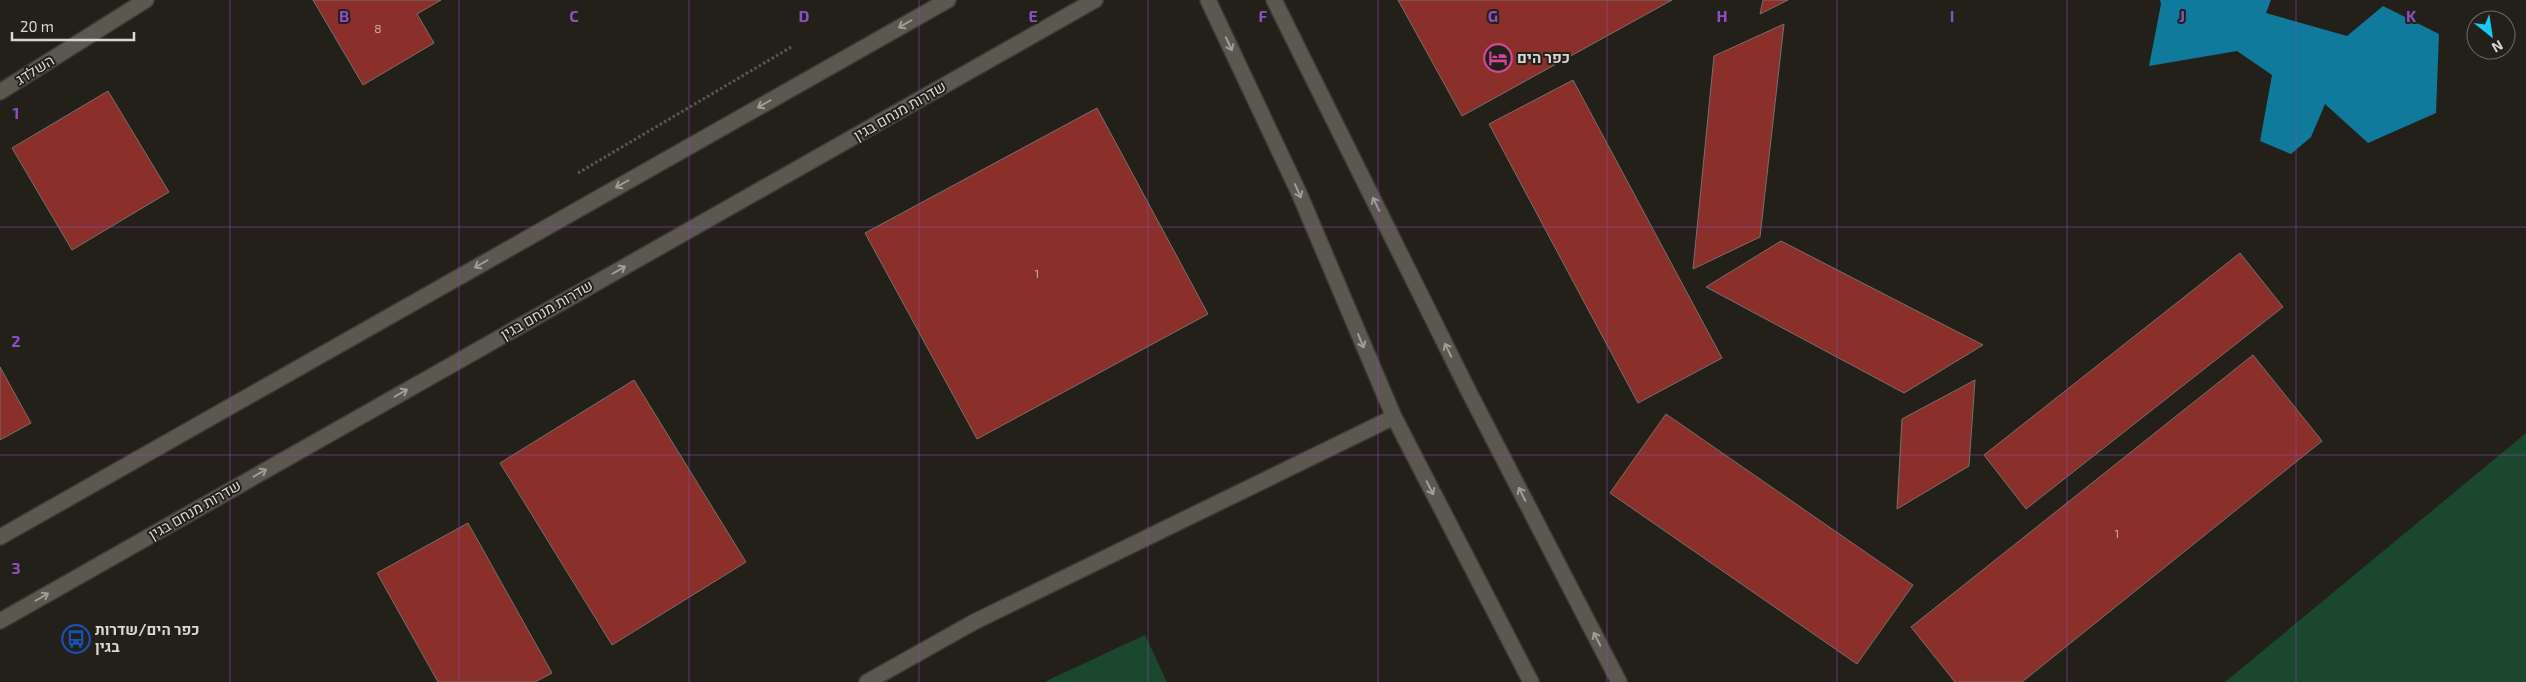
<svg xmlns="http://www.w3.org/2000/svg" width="2526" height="682" viewBox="0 0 2526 682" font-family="'Exo 2',Heebo,sans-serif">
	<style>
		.green { fill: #1a472d }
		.water { fill: #0f7a9b }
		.building { fill: #8a2f29; stroke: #796f6e }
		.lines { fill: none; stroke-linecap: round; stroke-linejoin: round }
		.minor-casing { stroke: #3d3b36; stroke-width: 18 }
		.path { stroke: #5a5752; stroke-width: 3; stroke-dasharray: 2.5 2.5; stroke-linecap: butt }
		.minor { stroke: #5b5850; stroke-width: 15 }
		.oneway { stroke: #a09e98 }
		.grid { fill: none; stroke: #8e4ec3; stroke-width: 1; stroke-opacity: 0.55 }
		.labels { text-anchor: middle; stroke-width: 4; stroke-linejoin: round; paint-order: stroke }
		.number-label { font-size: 12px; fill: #c5ada8 }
		.poi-label { font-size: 15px; font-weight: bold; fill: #d9d7d3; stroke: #23201a; text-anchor: start }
		.street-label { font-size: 15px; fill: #d9d7d3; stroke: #23201a }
		.grid-label { font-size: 16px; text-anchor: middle; font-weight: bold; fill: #8e4ec3; stroke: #23201a; stroke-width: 4; stroke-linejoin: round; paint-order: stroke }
	</style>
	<rect width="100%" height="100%" fill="#23201a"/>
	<!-- green -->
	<path class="green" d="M2526,433V682H2225Z
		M1145,635L1167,682H1044Z"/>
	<!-- water -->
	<path class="water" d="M2160,0H2271L2266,13L2347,36L2383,6L2439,34L2436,113L2368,143L2325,104L2311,137L2291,154L2260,141L2272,75L2237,51L2149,66L2161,4Z"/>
	<!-- building -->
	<path class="building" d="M313,0H441L417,14L434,43L363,85Z
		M1398,0H1672L1462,116Z
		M1763,0H1788L1760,14Z
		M1784,24L1760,237L1693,269L1714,56Z
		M1573,80L1722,358L1638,403L1489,124Z
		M108,91L169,192L72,250L12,148Z
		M1097,108L1208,314L977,439L865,233Z
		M1781,241L1983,345L1904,393L1706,287Z
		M2240,253L2283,307L2026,509L1984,455Z
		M2253,355L2322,441L2022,682H1955L1911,627Z
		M0,367L31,423L0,440Z
		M634,380L746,562L612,645L500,463Z
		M1975,380L1969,466L1897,509L1902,419Z
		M1666,414L1913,585L1857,664L1610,493Z
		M468,523L552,673L535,682H438L377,573Z"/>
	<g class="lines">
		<defs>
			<path id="minor" d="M1208,0L1299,193L1394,417L1531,682
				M1274,0L1469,392L1619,682
				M0,92L146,0
				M0,537L948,0
				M0,621L1095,0
				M867,682L974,622L1394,417"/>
		</defs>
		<!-- minor casing -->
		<use href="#minor" class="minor-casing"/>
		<!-- path -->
		<path class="path" d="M578,173L793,46"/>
		<!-- minor -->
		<use href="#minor" class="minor"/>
	</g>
	<!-- one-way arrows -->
	<defs><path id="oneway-shaft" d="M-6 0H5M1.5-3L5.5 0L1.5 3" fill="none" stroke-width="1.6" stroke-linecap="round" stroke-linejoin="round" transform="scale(1.25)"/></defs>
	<g class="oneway">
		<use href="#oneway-shaft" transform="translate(905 24) rotate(150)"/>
		<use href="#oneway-shaft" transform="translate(1229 44) rotate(65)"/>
		<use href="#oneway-shaft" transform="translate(764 104) rotate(150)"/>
		<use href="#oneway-shaft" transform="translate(622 184) rotate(150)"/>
		<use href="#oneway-shaft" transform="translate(1298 191) rotate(66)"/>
		<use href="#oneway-shaft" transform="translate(1376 204) rotate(-116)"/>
		<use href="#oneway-shaft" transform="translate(481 264) rotate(150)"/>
		<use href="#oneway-shaft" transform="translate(619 270) rotate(-30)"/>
		<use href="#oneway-shaft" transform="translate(1361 341) rotate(67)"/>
		<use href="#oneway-shaft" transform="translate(1448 350) rotate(-116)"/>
		<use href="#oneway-shaft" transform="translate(401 393) rotate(-30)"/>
		<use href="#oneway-shaft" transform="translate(260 473) rotate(-30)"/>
		<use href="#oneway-shaft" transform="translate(1430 488) rotate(63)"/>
		<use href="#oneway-shaft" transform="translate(1522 494) rotate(-117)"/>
		<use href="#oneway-shaft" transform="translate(42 597) rotate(-30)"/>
		<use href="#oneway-shaft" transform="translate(1597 639) rotate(-117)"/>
	</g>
	<!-- grid -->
	<path class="grid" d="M230,0V682M459,0V682M689,0V682M919,0V682M1148,0V682M1378,0V682M1607,0V682M1837,0V682M2067,0V682M2296,0V682M0,227H2526M0,455H2526"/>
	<!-- icons -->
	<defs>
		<symbol id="hotel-ring" viewBox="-11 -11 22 22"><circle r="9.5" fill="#23201a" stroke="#d1479c" stroke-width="1.5"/><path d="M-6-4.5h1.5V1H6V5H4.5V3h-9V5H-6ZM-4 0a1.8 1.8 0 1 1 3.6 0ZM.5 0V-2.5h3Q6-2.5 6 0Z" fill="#d1479c"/></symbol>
		<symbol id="bus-ring" viewBox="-11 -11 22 22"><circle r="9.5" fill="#23201a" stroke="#1a4fb4" stroke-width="1.5"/><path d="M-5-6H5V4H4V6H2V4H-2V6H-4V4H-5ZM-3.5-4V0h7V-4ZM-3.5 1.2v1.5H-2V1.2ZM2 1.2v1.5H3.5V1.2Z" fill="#1a4fb4"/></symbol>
	</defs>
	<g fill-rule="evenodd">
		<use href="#hotel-ring" x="1482" y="42" width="32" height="32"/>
		<use href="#bus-ring" x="60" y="623" width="32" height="32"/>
	</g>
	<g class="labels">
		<!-- number labels -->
		<g class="number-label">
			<text x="378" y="33">8</text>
			<text x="1037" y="278">1</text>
			<text x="2117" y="538">1</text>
		</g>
		<!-- poi labels -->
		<g class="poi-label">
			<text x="1517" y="63">כפר הים</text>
			<text x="95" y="635">כפר הים/שדרות<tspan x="95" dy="17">בגין</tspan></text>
		</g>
		<!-- street labels -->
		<g class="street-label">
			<text transform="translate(35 70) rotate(-32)" y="5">השלדג</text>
			<text transform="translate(900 111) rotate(-30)" y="5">שדרות מנחם בגין</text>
			<text transform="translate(547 310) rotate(-30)" y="5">שדרות מנחם בגין</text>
			<text transform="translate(195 510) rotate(-30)" y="5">שדרות מנחם בגין</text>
		</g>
	</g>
	<g class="grid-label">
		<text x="344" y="22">B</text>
		<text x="574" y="22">C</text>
		<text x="804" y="22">D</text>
		<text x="1033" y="22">E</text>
		<text x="1263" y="22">F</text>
		<text x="1493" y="22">G</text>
		<text x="1722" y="22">H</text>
		<text x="1952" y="22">I</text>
		<text x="2182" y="22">J</text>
		<text x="2411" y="22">K</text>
		<text x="16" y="119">1</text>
		<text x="16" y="347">2</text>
		<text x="16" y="574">3</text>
	</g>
	<!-- north arrow -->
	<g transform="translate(2491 35) rotate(150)"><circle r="24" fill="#23201a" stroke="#6c6964"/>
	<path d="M0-4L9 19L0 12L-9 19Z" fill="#15cafb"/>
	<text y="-8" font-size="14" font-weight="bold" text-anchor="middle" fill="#d9d7d3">N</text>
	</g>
	<!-- scale -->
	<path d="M12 32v8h122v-8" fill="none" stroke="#d9d7d3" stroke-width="2.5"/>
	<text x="20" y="32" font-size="15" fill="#d9d7d3" stroke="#23201a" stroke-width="4" paint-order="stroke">20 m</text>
</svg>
